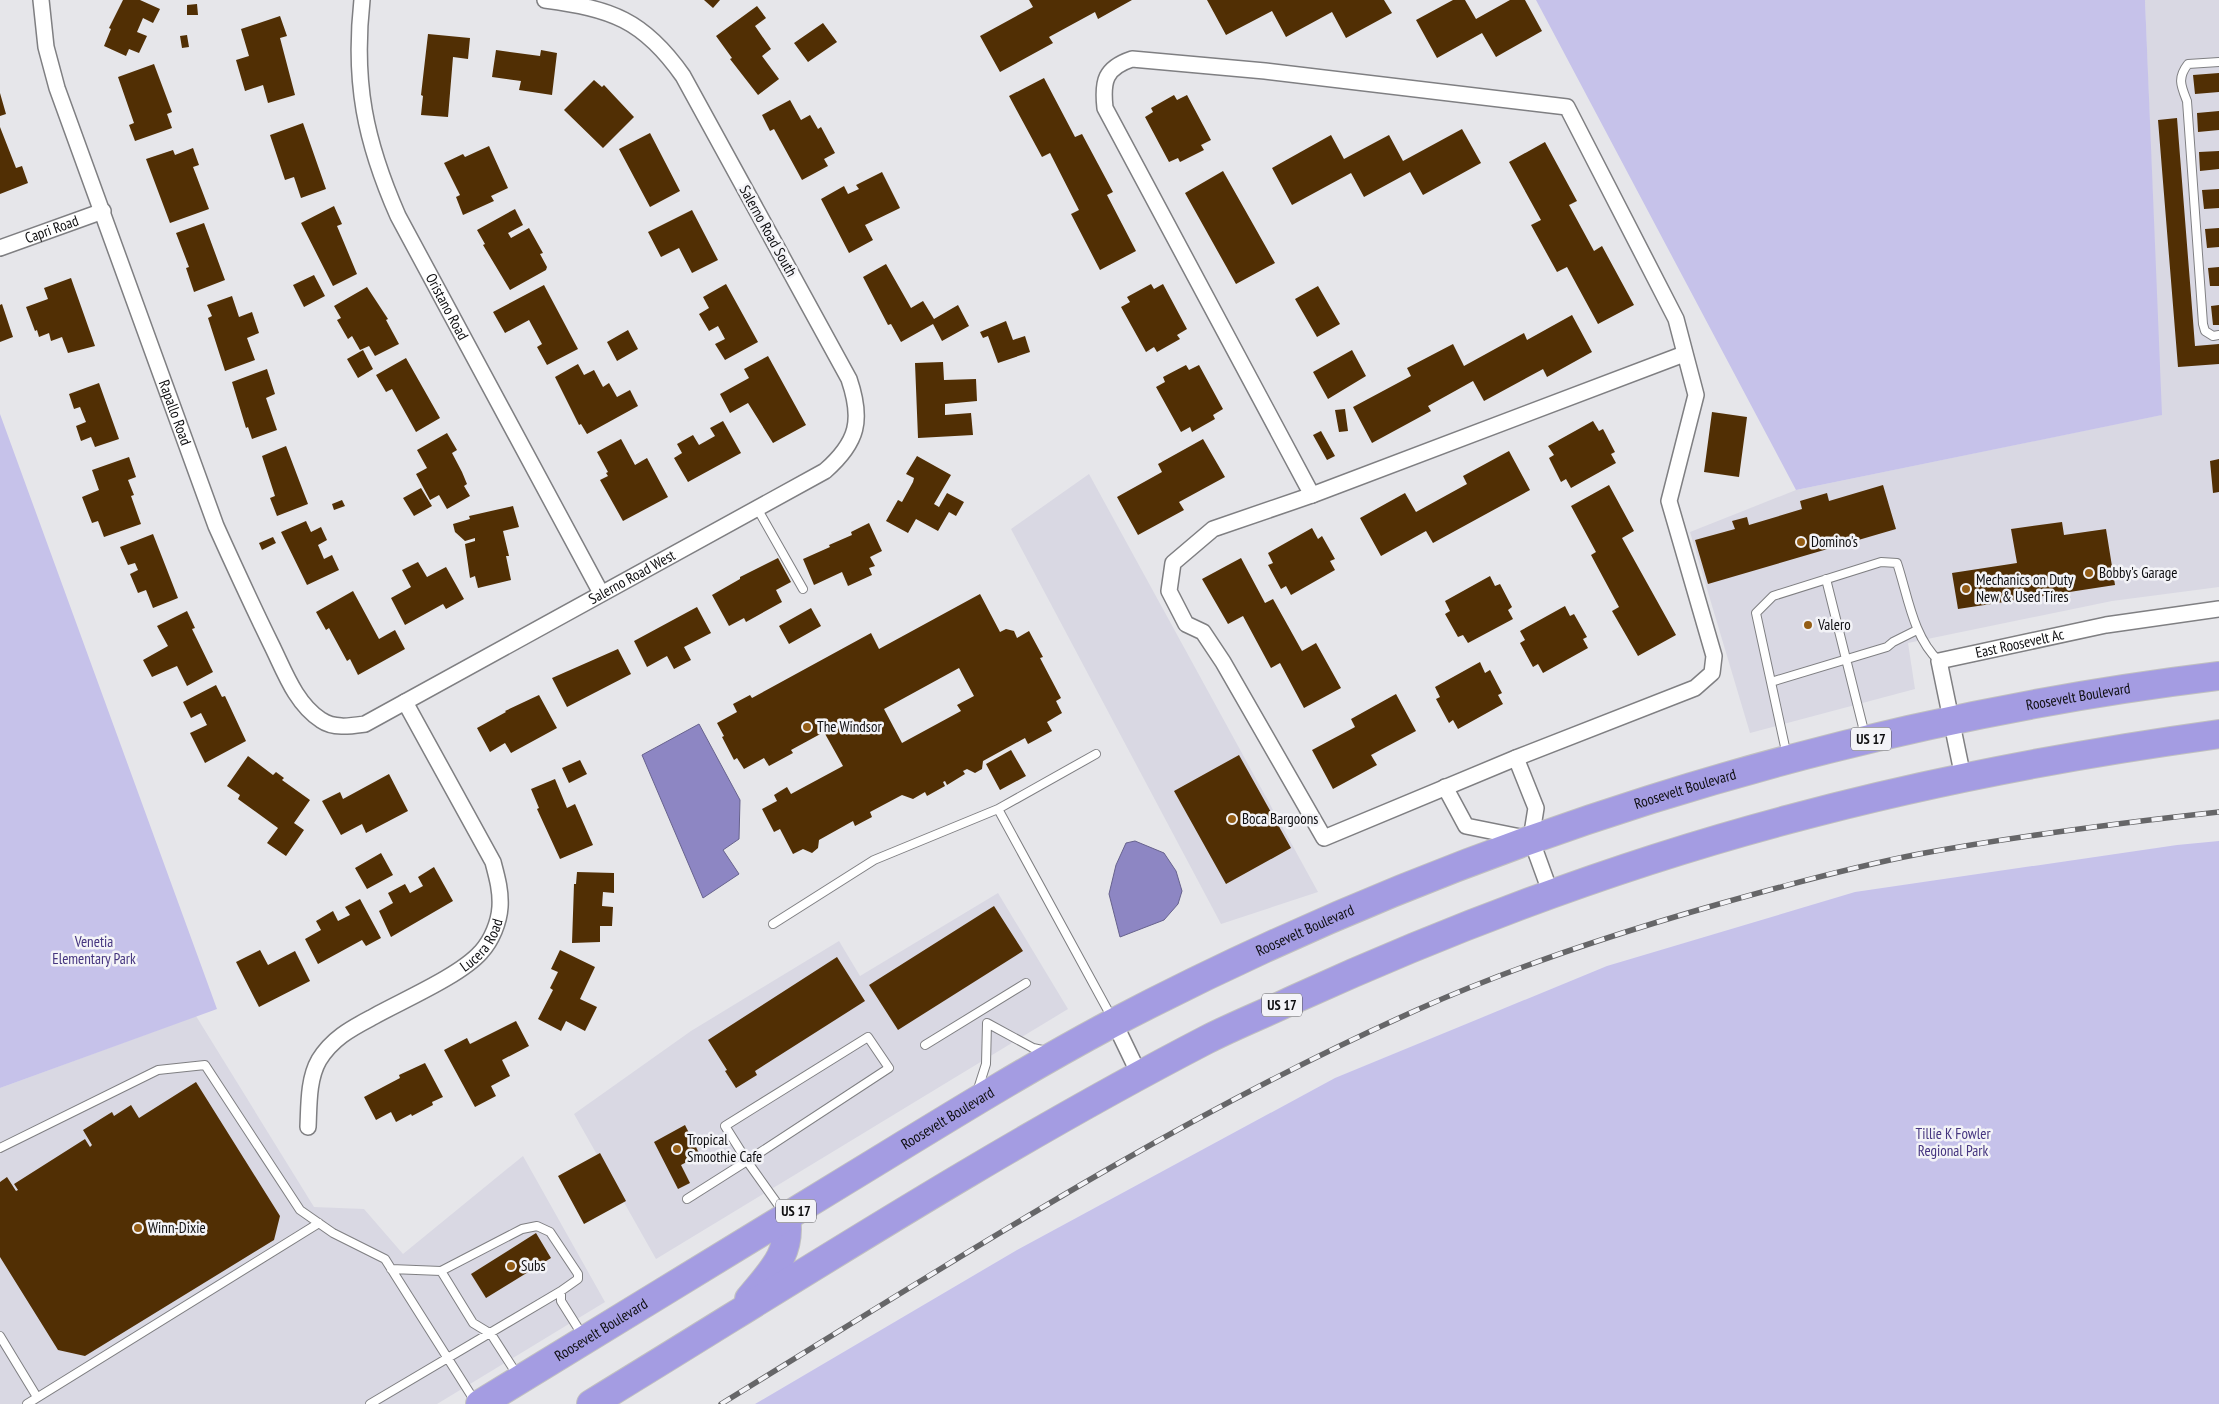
<svg xmlns="http://www.w3.org/2000/svg" width="2219" height="1404" viewBox="0 0 2219 1404" font-family="'PT Sans Narrow',sans-serif">
	<style>
		.built { fill: #d9d8e3 }
		.green { fill: #c6c2ea }
		.water { fill: #8d86c3; stroke: #67628d }
		.building { fill: #512f04; fill-rule: evenodd }
		.lines { fill: none; stroke-linecap: round; stroke-linejoin: round }
		.lane-casing { stroke: #7f7f82; stroke-width: 10 }
		.street-casing { stroke: #7f7f82; stroke-width: 18 }
		.highway-casing { stroke: #c0c0c1; stroke-width: 30 }
		.lane { stroke: #fff; stroke-width: 8 }
		.street { stroke: #fff; stroke-width: 15 }
		.highway { stroke: #a49ce2; stroke-width: 28 }
		.rail-casing { stroke: #666668; stroke-width: 5.5 }
		.rail { stroke: #f3f3f7; stroke-width: 4; stroke-dasharray: 11; stroke-linecap: butt }
		.poi-dot { fill: #945d15; stroke: #f3f3f7; stroke-width: 2 }
		.labels { text-anchor: middle; stroke-width: 5; stroke-linejoin: round; paint-order: stroke }
		.shield { fill: #f3f3f7; stroke: #535355; stroke-width: 1 }
		.shield-label { font-size: 14px; font-weight: bold; fill: #0e0e10 }
		.street-label { font-size: 15px; fill: #0e0e10; stroke: #f3f3f7 }
		.poi-label { font-size: 15px; fill: #0e0e10; stroke: #f3f3f7; text-anchor: start }
		.park-label { font-size: 15px; fill: #45357f; stroke: #f3f3f7 }
	</style>
	<rect width="100%" height="100%" fill="#e6e6ea"/>
	<!-- built -->
	<path class="built" d="M2145,0H2219V587L2112,601L1908,643L1915,689L1750,733L1690,532L1796,490L2161,415Z
		M1089,474L1318,892L1221,924L1011,529Z
		M998,893L1068,1009L656,1259L574,1114L691,1031L839,941L860,976Z
		M196,1016L314,1207L364,1209L403,1254L523,1156L605,1302L437,1404H0V1088Z"/>
	<!-- green -->
	<path class="green" d="M1536,0H2145L2162,415L1796,490Z
		M0,414L217,1009L0,1088Z
		M2219,841V1404H755L1017,1250L1335,1078L1607,966L1855,892L2177,845Z"/>
	<!-- water -->
	<path class="water" d="M699,724L740,800L739,839L723,850L739,874L703,898L642,755Z
		M1135,841L1164,853L1176,871L1182,891L1178,904L1164,920L1120,937L1109,894L1116,865L1126,843Z"/>
	<!-- building -->
	<path class="building" d="M123,0H140L160,9L153,23L143,18L137,32L147,36L139,53L129,49L126,56L104,46L111,29L109,28Z
		M704,0H720L713,8Z
		M1029,0H1132L1098,19L1095,12L1049,37L1053,43L1000,72L980,36L1033,7Z
		M1207,0H1384L1392,13L1346,38L1332,12L1286,37L1272,11L1226,35Z
		M1453,0H1465L1476,19L1510,0H1525L1542,31L1496,57L1482,33L1437,58L1416,20Z
		M197,4L198,15H187V5Z
		M757,6L766,18L755,26L771,49L762,56L779,79L758,95L730,59L732,58L716,36Z
		M280,16L287,36L280,38L295,95L268,103L263,85L245,91L236,60L249,56L241,29Z
		M823,23L837,42L808,62L794,43Z
		M428,34L470,38L468,59L453,57L448,117L421,115L423,96L421,95Z
		M187,35L189,47L182,48L180,36Z
		M496,50L540,56L541,50L557,53L552,95L519,90L521,81L492,77Z
		M154,64L172,112L167,114L172,128L135,141L129,125L134,123L118,77Z
		M2219,73V92L2195,94L2193,75Z
		M1044,78L1075,137L1082,134L1113,192L1107,195L1136,251L1100,270L1071,214L1079,210L1050,153L1042,157L1009,96Z
		M594,80L602,87L604,85L634,117L603,148L564,110Z
		M0,93L6,114L0,116Z
		M1174,95L1177,100L1187,95L1211,140L1201,145L1204,150L1180,162L1178,158L1169,162L1145,117L1153,112L1151,108Z
		M790,100L801,120L810,115L818,129L821,127L835,153L824,159L828,166L802,180L774,129L770,131L762,115Z
		M2219,111V130L2198,132L2197,113Z
		M2177,118L2195,346L2219,344V364L2178,367L2158,120Z
		M303,123L326,189L301,198L294,177L285,180L270,135Z
		M0,127L16,168L22,166L28,183L0,194Z
		M1462,129L1481,163L1423,195L1410,172L1364,197L1351,173L1292,205L1272,168L1331,135L1344,159L1389,135L1403,161Z
		M650,133L680,191L650,207L619,149Z
		M1545,142L1577,201L1569,205L1594,251L1602,246L1634,305L1598,324L1567,267L1557,272L1531,225L1541,220L1509,162Z
		M489,146L508,188L491,196L494,201L463,215L456,197L460,195L444,163L463,154L465,157Z
		M193,148L199,165L193,167L209,209L170,223L146,159L173,150L175,155Z
		M2219,151V169L2200,171L2199,152Z
		M1223,171L1275,263L1236,284L1185,193Z
		M882,172L900,208L865,225L873,240L849,253L821,199L844,186L848,194L859,189L856,185Z
		M2219,189V208L2204,209L2202,190Z
		M334,206L342,224L337,226L357,274L333,286L301,223Z
		M515,209L523,225L508,233L511,238L529,228L543,253L540,254L547,267L546,270L510,290L483,245L485,244L477,230Z
		M692,210L718,260L692,273L679,248L661,257L648,232Z
		M204,223L225,280L194,292L186,268L189,267L176,233Z
		M2219,228V247L2207,248L2205,229Z
		M886,264L911,308L923,301L934,319L958,305L969,326L942,341L933,324L901,342L891,324L888,325L863,277Z
		M2219,267V286H2210L2208,268Z
		M314,275L325,296L304,307L293,285Z
		M71,278L95,346L68,353L62,337L51,341L49,333L39,337L37,330L35,331L26,307L48,299L44,288Z
		M726,284L758,342L725,360L715,344L725,339L718,326L709,331L699,314L709,308L703,297Z
		M1151,284L1154,289L1163,284L1187,329L1177,335L1180,339L1157,352L1154,347L1146,352L1121,307L1130,302L1127,297Z
		M544,285L578,349L547,365L537,347L542,344L529,320L505,333L493,312Z
		M1318,286L1340,324L1317,337L1295,299Z
		M367,287L388,319L386,320L399,344L375,356L369,346L360,350L352,336L348,339L337,320L341,318L334,306Z
		M232,296L239,317L252,312L259,333L247,338L255,360L225,371L208,318L212,316L207,305Z
		M2,304L13,337L0,342V305Z
		M2219,305V325H2213L2211,306Z
		M1572,315L1592,352L1547,377L1543,369L1484,401L1473,381L1428,406L1431,411L1372,443L1353,407L1411,376L1407,368L1453,344L1464,366L1524,333L1527,340Z
		M1006,321L1013,340L1025,336L1030,352L998,363L988,336L983,338L980,332Z
		M628,330L638,349L617,361L607,342Z
		M363,350L373,369L358,378L347,359Z
		M1352,350L1366,376L1328,399L1313,372Z
		M768,356L806,425L773,443L748,403L730,413L720,394L749,378L744,369Z
		M406,358L440,418L416,432L392,389L386,392L376,375Z
		M943,362L944,380L976,379L977,401L945,404V415L971,413L973,435L918,438L915,363Z
		M578,364L584,375L594,370L603,387L609,383L617,397L630,390L638,406L587,434L581,424L579,425L555,377Z
		M1186,365L1189,370L1199,365L1223,409L1213,415L1215,419L1192,432L1190,427L1181,432L1156,387L1165,382L1163,377Z
		M267,369L275,394L266,398L277,430L252,439L248,427L246,428L232,382Z
		M99,383L119,439L95,447L91,437L81,441L76,426L86,422L80,407L74,409L69,394Z
		M1345,409L1348,431L1339,432L1335,410Z
		M1712,412L1747,417L1739,477L1704,472Z
		M723,421L741,453L688,482L674,458L682,453L677,444L693,435L699,445L715,436L710,428Z
		M1593,421L1599,431L1603,429L1615,452L1611,454L1616,463L1571,488L1566,479L1561,482L1549,458L1554,455L1548,446Z
		M1321,431L1335,456L1327,460L1313,435Z
		M447,433L457,450L452,453L462,472L467,484L464,486L470,496L447,509L439,495L430,500L416,474L427,468L417,450Z
		M621,439L635,465L647,458L668,497L623,521L600,480L608,476L606,473L608,472L597,452Z
		M1203,439L1225,477L1179,502L1184,510L1138,535L1117,497L1162,472L1158,464Z
		M286,446L308,504L277,516L270,498L275,496L262,456Z
		M1509,451L1530,490L1433,543L1426,531L1381,556L1360,518L1405,493L1416,512L1467,484L1463,476Z
		M917,456L951,475L934,504L939,507L947,493L964,502L956,516L949,512L938,531L916,519L908,533L886,521L898,500L902,502L913,482L914,478L906,474Z
		M129,457L136,477L128,480L134,495L131,496L141,524L104,537L98,521L92,523L82,497L99,490L92,470Z
		M2219,459V492L2213,493L2210,461Z
		M1609,485L1634,531L1622,538L1676,635L1638,656L1612,611L1619,607L1591,555L1596,552L1571,506Z
		M1883,485L1896,529L1708,584L1695,540L1735,529L1732,521L1747,517L1749,525L1802,509L1800,501L1827,493L1829,501Z
		M421,488L432,506L414,516L403,498Z
		M342,500L345,506L334,510L332,504Z
		M513,506L519,527L503,531L509,556H506L511,580L478,588L475,576L470,578L465,544L475,541V538L465,541L455,532L453,524L470,519L469,516Z
		M306,521L311,532L321,527L327,540L318,545L324,559L332,555L339,570L307,585L281,532Z
		M2062,522L2064,535L2106,529L2115,585L1958,609L1952,573L2017,563L2011,529Z
		M869,523L882,551L870,557L875,566L869,568L872,575L848,586L842,572L814,585L803,559L830,547L829,545L852,535L851,532Z
		M1312,528L1318,539L1322,536L1335,559L1330,561L1335,570L1291,595L1286,586L1281,589L1268,565L1273,563L1268,553Z
		M153,534L178,598L153,608L146,590L138,593L130,574L138,570L135,563L128,565L120,547Z
		M273,537L276,543L262,550L259,543Z
		M778,558L791,582L776,590L782,602L746,622L744,618L729,626L712,595L740,579V577Z
		M1241,558L1265,603L1273,599L1302,651L1316,643L1341,688L1304,708L1280,663L1271,668L1243,616L1228,624L1202,579Z
		M418,562L427,577L446,567L464,599L446,609L443,604L405,625L391,598L411,587L402,570Z
		M1490,576L1495,586L1500,584L1512,607L1508,610L1513,619L1468,643L1463,635L1458,637L1445,614L1450,611L1445,601Z
		M353,591L379,639L395,630L405,649L358,675L350,659L347,661L329,628L326,630L316,612Z
		M980,594L1000,632L1006,629L1014,631L1017,638L1029,631L1043,657L1040,658L1061,698L1056,701L1062,713L1047,722L1052,731L1028,744L1025,738L983,761L982,769L975,773L967,769L963,771L965,774L947,785L945,781L943,782L945,786L927,796L925,792L913,799L902,795L870,812L872,817L855,826L853,821L819,840L818,848L812,853L803,849L793,854L780,829L774,832L762,809L777,801L774,795L787,787L791,794L843,766L824,732L791,750L793,753L769,766L764,758L744,769L737,758L734,760L722,737L724,736L717,723L737,712L733,704L750,695L752,698L871,633L879,649ZM959,668L974,696L957,705L961,711L902,743L884,709Z
		M1565,606L1570,616L1574,614L1587,637L1583,639L1588,648L1543,673L1538,664L1533,667L1520,643L1525,640L1520,631Z
		M697,607L711,633L684,647L691,660L674,669L667,656L647,667L634,641Z
		M811,608L821,626L789,644L779,626Z
		M187,611L195,628L192,629L213,672L187,686L177,666L152,677L143,660L168,646L157,626Z
		M618,649L631,674L567,707L552,678Z
		M1480,662L1485,673L1490,670L1502,693L1498,695L1503,704L1458,729L1453,720L1449,723L1436,699L1440,697L1435,687Z
		M216,685L222,697L225,696L246,741L205,763L190,733L207,725L201,713L191,718L183,702Z
		M1396,694L1416,731L1371,755L1377,765L1333,789L1312,750L1355,727L1351,719Z
		M539,695L557,728L511,753L505,743L490,752L477,728L506,712L505,711Z
		M1011,750L1026,776L1000,790L986,764Z
		M1239,755L1291,848L1226,884L1174,791Z
		M248,756L273,775L276,772L284,778L282,780L310,800L294,823L304,830L286,856L267,843L278,828L238,799L240,795L227,786Z
		M580,760L587,774L569,783L562,768Z
		M389,774L408,811L366,833L362,824L341,835L322,801L340,792L343,799Z
		M555,779L567,808L575,804L593,845L560,859L537,809L539,808L531,789Z
		M381,853L393,875L367,889L355,868Z
		M434,867L453,901L391,937L379,911L393,903L388,893L405,884L410,893L423,886L418,877Z
		M577,872L614,873V893L603,892L602,906L613,907L612,926H600V942L572,943L574,884H576Z
		M360,899L381,938L366,946L362,940L318,964L305,939L321,930L316,921L333,911L338,921L350,915L345,907Z
		M994,906L1023,951L898,1030L869,985Z
		M260,950L268,965L295,951L310,981L259,1007L236,962Z
		M560,950L595,967L580,999L597,1007L585,1031L566,1021L561,1031L538,1019L553,990L550,988L558,972L551,969Z
		M837,957L865,1001L755,1071L757,1075L736,1088L725,1071L727,1070L708,1040Z
		M516,1021L529,1046L502,1060L510,1076L491,1086L496,1096L475,1107L444,1050L467,1038L470,1044Z
		M425,1063L443,1097L432,1102L433,1105L412,1116L411,1114L396,1122L391,1112L376,1120L364,1097L400,1078L399,1075Z
		M196,1082L280,1216L274,1240L85,1356L58,1350L0,1257V1182L7,1177L16,1191L18,1190L14,1184L85,1139L90,1147L92,1145L83,1130L112,1112L114,1116L131,1105L139,1118Z
		M685,1125L700,1155L681,1165L690,1183L678,1189L654,1142Z
		M600,1153L626,1201L584,1224L558,1176Z
		M536,1233L551,1258L486,1298L471,1274Z"/>
	<g class="lines">
		<defs>
			<path id="lane" d="M2219,62L2188,64C2177,78 2181,86 2187,101L2203,324L2205,331L2213,336L2219,335
				M757,508L803,589
				M1826,579L1865,735
				M1771,682L1887,647L1893,642L1917,630
				M1787,756L1756,613L1773,596L1881,562L1897,563C1908,596 1913,637 1939,661
				M998,809L1096,754
				M773,924L874,860L998,809L1112,1018
				M925,1045L1026,983
				M978,1089L986,1064L987,1023L1033,1048L1047,1051
				M0,1148L158,1070L205,1065L300,1210L333,1233L385,1259L476,1403
				M687,1199L747,1161L725,1126L868,1037L889,1068L747,1161L784,1213
				M391,1269L441,1271L522,1229L537,1226L550,1232L578,1274V1279L561,1291V1301L583,1336
				M441,1271L473,1323L491,1334L518,1376
				M0,1336L37,1397
				M27,1404L319,1223
				M370,1404L561,1291"/>
			<g id="street">
				<path id="s1" d="M41,0L46,47L57,88L216,526C234,566 252,605 271,644C284,670 295,703 321,720C334,729 351,726 365,724L825,471C858,442 863,420 849,379L683,76C643,19 611,9 545,0"/>
				<path id="s2" d="M362,0C353,82 365,141 398,216L601,593"/>
				<path d="M1132,59L1265,71L1567,107L1676,319L1696,395L1669,501L1714,656L1712,673L1695,688L1516,758L1324,838L1223,662L1203,632L1186,624L1169,591L1173,563L1213,529L1312,495L1105,108C1102,81 1105,68 1132,59Z"/>
				<path id="s3" d="M0,248L103,211"/>
				<path d="M1312,495L1684,354"/>
				<path d="M1516,758L1536,808L1531,839L1551,894"/>
				<path id="s4" d="M1963,777L1939,661L2106,625L2219,609"/>
				<path d="M1445,787L1466,826L1525,838"/>
				<path d="M1114,1022L1140,1076"/>
				<path id="s5" d="M308,1127C309,1106 308,1079 319,1060C332,1039 350,1029 371,1018C401,1001 460,976 481,952C492,940 499,922 500,907C501,891 497,877 493,862L405,702"/>
			</g>
			<g id="highway">
				<path d="M749,1299C771,1272 792,1254 786,1217"/>
				<path id="s6" d="M480,1404C603,1329 725,1254 848,1179C935,1126 1021,1072 1111,1024C1456,843 1833,723 2219,676"/>
				<path d="M591,1404C794,1280 994,1150 1206,1040C1235,1025 1266,1013 1295,999C1455,926 1620,864 1790,819C1931,781 2075,754 2219,734"/>
			</g>
		</defs>
		<!-- lane casing -->
		<use href="#lane" class="lane-casing"/>
		<!-- street casing -->
		<use href="#street" class="street-casing"/>
		<!-- highway casing -->
		<use href="#highway" class="highway-casing"/>
		<!-- lane -->
		<use href="#lane" class="lane"/>
		<!-- street -->
		<use href="#street" class="street"/>
		<!-- highway -->
		<use href="#highway" class="highway"/>
		<defs>
			<path id="rail" d="M721,1404C949,1264 1174,1118 1419,1009C1511,968 1608,936 1705,908C1775,888 1847,868 1919,854C2018,836 2119,823 2219,812"/>
		</defs>
		<!-- rail casing -->
		<use href="#rail" class="rail-casing"/>
		<!-- rail -->
		<use href="#rail" class="rail"/>
	</g>
	<!-- markers -->
	<g class="poi-dot">
		<circle cx="1801" cy="542" r="5"/>
		<circle cx="2089" cy="573" r="5"/>
		<circle cx="1966" cy="589" r="5"/>
		<circle cx="1808" cy="625" r="5"/>
		<circle cx="807" cy="727" r="5"/>
		<circle cx="1232" cy="819" r="5"/>
		<circle cx="677" cy="1149" r="5"/>
		<circle cx="138" cy="1228" r="5"/>
		<circle cx="511" cy="1266" r="5"/>
	</g>
	<g class="labels">
		<!-- shield labels -->
		<g class="shield">
			<rect x="1851" y="727.5" width="40" height="23" rx="4"/>
			<rect x="1262" y="993.5" width="40" height="23" rx="4"/>
			<rect x="776" y="1199.5" width="40" height="23" rx="4"/>
		</g>
		<g class="shield-label">
			<text x="1871" y="744">US 17</text>
			<text x="1282" y="1010">US 17</text>
			<text x="796" y="1216">US 17</text>
		</g>
		<!-- street labels -->
		<g class="street-label">
			<text dy="5" stroke="none"><textPath href="#s3" startOffset="55">Capri Road</textPath></text>
			<text transform="translate(768 231) rotate(61)" y="5">Salerno Road South</text>
			<text dy="5" stroke="none"><textPath href="#s2" startOffset="325">Oristano Road</textPath></text>
			<text dy="5" stroke="none"><textPath href="#s1" startOffset="435">Rapallo Road</textPath></text>
			<text dy="5" stroke="none"><textPath href="#s1" startOffset="1128">Salerno Road West</textPath></text>
			<text dy="5" stroke="none"><textPath href="#s4" startOffset="201">East Roosevelt Ac</textPath></text>
			<text dy="5" stroke="none"><textPath href="#s6" startOffset="1762">Roosevelt Boulevard</textPath></text>
			<text dy="5" stroke="none"><textPath href="#s6" startOffset="1358">Roosevelt Boulevard</textPath></text>
			<text dy="5" stroke="none"><textPath href="#s6" startOffset="952">Roosevelt Boulevard</textPath></text>
			<text dy="5" stroke="none"><textPath href="#s5" startOffset="271">Lucera Road</textPath></text>
			<text dy="5" stroke="none"><textPath href="#s6" startOffset="548">Roosevelt Boulevard</textPath></text>
			<text dy="5" stroke="none"><textPath href="#s6" startOffset="142">Roosevelt Boulevard</textPath></text>
		</g>
		<!-- poi labels -->
		<g class="poi-label">
			<text x="1811" y="547">Domino's</text>
			<text x="2099" y="578">Bobby's Garage</text>
			<text x="1976" y="585">Mechanics on Duty<tspan x="1976" dy="17">New &amp; Used Tires</tspan></text>
			<text x="1818" y="630">Valero</text>
			<text x="817" y="732">The Windsor</text>
			<text x="1242" y="824">Boca Bargoons</text>
			<text x="687" y="1145">Tropical<tspan x="687" dy="17">Smoothie Cafe</tspan></text>
			<text x="148" y="1233">Winn-Dixie</text>
			<text x="521" y="1271">Subs</text>
		</g>
		<!-- park labels -->
		<g class="park-label">
			<text x="94" y="947">Venetia<tspan x="94" dy="17">Elementary Park</tspan></text>
			<text x="1953" y="1139">Tillie K Fowler<tspan x="1953" dy="17">Regional Park</tspan></text>
		</g>
	</g>
</svg>
